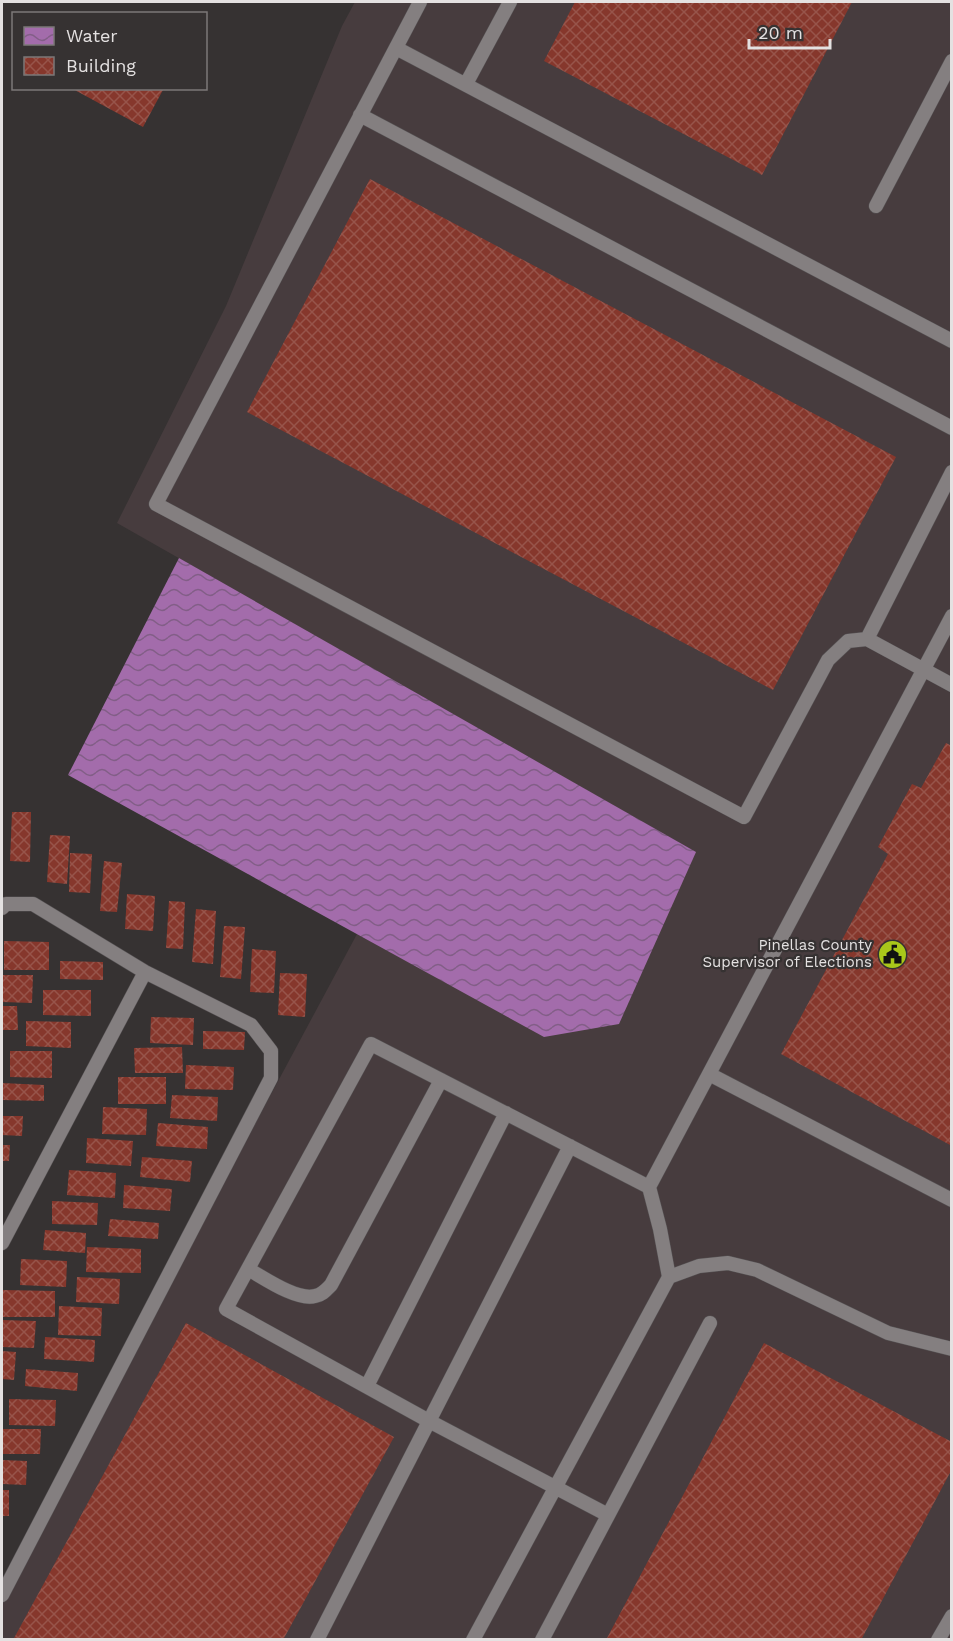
<svg xmlns="http://www.w3.org/2000/svg" width="953" height="1641" viewBox="0 0 953 1641" font-family="'Work Sans',sans-serif">
	<style>
		.built { fill: #473c3e }
		.water { fill: url(#water-waves) }
		.building { fill: url(#building-cross-hatch) }
		.lines { fill: none; stroke-linecap: round; stroke-linejoin: round }
		.service-casing { stroke: #555152; stroke-width: 15 }
		.service { stroke: #847f80; stroke-width: 14 }
		.labels { text-anchor: middle; stroke-width: 4.5; stroke-linejoin: round; paint-order: stroke }
		.poi-label { font-size: 15px; fill: #e4e1e1; stroke: #363232; text-anchor: end }
	</style>
	<defs>
		<pattern id="water-waves" width="16" height="10" patternUnits="userSpaceOnUse" patternTransform="scale(1.5)"><rect width="16" height="10" fill="#a36cab"/><path d="M0 5q4-4 8 0t8 0" fill="none" stroke="#825e87"/></pattern>
		<pattern id="building-cross-hatch" width="8" height="8" patternUnits="userSpaceOnUse" patternTransform="scale(1.5)"><rect width="8" height="8" fill="#86372c"/><path d="M0 0l8 8M0 8l8-8" fill="none" stroke="#97544a"/></pattern>
	</defs>
	<rect width="100%" height="100%" fill="#363232"/>
	<!-- built -->
	<path class="built" d="M355,2H951V1639L2,1640V1596L357,934L544,1036L695,852L117,523L226,306L342,26Z"/>
	<!-- water -->
	<path class="water" d="M179,558L696,852L619,1024L544,1037L68,775Z"/>
	<!-- building -->
	<path class="building" d="M575,2H852L762,175L544,61Z
		M71,88H164L143,127Z
		M370,179L896,457L773,690L247,412Z
		M946,743L952,746V1146L781,1054L888,854L878,847L912,784L921,788Z
		M12,812H31L30,862L10,861Z
		M50,835L70,836L67,884L47,882Z
		M70,853L92,854L90,893L69,892Z
		M104,861L122,863L117,912L100,911Z
		M127,894L155,896L153,931L125,929Z
		M169,901L185,902L183,949L166,948Z
		M196,909L216,911L213,964L192,962Z
		M224,926L245,927L241,979L220,977Z
		M4,941L49,942V970H4Z
		M252,949L276,951L274,993L250,992Z
		M60,961L103,962V980L60,979Z
		M280,973L307,974L305,1017L278,1015Z
		M2,975H33L32,1003L2,1002Z
		M43,990H91V1016L43,1015Z
		M2,1006H17L18,1030H2Z
		M151,1017L194,1018L193,1045L150,1043Z
		M26,1021L71,1022V1048L26,1046Z
		M203,1031L245,1032L244,1050L203,1049Z
		M182,1047L183,1073H135L134,1048Z
		M10,1051H52V1078L10,1077Z
		M186,1065L234,1067L233,1090L185,1089Z
		M118,1077H166V1104H118Z
		M2,1083L44,1085V1101L2,1100Z
		M172,1095L218,1097L217,1121L170,1118Z
		M103,1107L147,1109L146,1135L102,1134Z
		M2,1116H23L22,1136L2,1135Z
		M158,1123L208,1127L207,1149L156,1146Z
		M87,1138L133,1141L131,1166L86,1163Z
		M2,1145H10L9,1161H2Z
		M142,1157L192,1161L190,1182L140,1177Z
		M69,1170L116,1173L115,1198L67,1195Z
		M124,1185L172,1189L170,1211L123,1208Z
		M52,1201L98,1203L97,1225L52,1224Z
		M110,1219L159,1223L158,1239L108,1236Z
		M45,1230L86,1233L85,1253L43,1250Z
		M87,1247L141,1249V1273L86,1272Z
		M21,1259L67,1261L66,1287L20,1285Z
		M77,1277L120,1279L119,1304L76,1302Z
		M2,1290L55,1291V1317H2Z
		M59,1306L102,1308L101,1336L58,1335Z
		M2,1320L36,1321L34,1348L2,1347Z
		M186,1323L394,1437L283,1640H13Z
		M45,1337L95,1340L94,1362L44,1359Z
		M764,1343L952,1442V1469L861,1640H606Z
		M2,1351L16,1352L14,1380L2,1379Z
		M26,1369L78,1373L77,1391L25,1386Z
		M9,1399L56,1400L55,1426L9,1425Z
		M2,1429H41L40,1454H2Z
		M2,1460L27,1461L26,1485L2,1484Z
		M2,1490H9V1516H2Z"/>
	<g class="lines">
		<defs>
			<path id="service" d="M420,2L156,504L744,817L828,660L848,641L867,639L952,685
				M396,48L952,341
				M466,84L510,2
				M360,115L952,428
				M876,206L952,61
				M867,639L952,472
				M2,908L6,904H33L145,972L251,1025L271,1051V1078L2,1595
				M709,1074L952,1200
				M2,1243L145,972
				M248,1269C264,1278 297,1301 315,1296C322,1295 326,1290 331,1285L441,1080
				M669,1277L660,1229L649,1187L952,616
				M367,1386L506,1113
				M608,1515L429,1421L226,1309L371,1044L649,1187
				M317,1640L570,1146
				M473,1640L669,1277L699,1266L728,1263L757,1270L888,1333L952,1349
				M542,1640L710,1323
				M938,1640L952,1616"/>
		</defs>
		<!-- service casing -->
		<use href="#service" class="service-casing"/>
		<!-- service -->
		<use href="#service" class="service"/>
	</g>
	<!-- icons -->
	<defs>
		<symbol id="civic-disc" viewBox="-11 -11 22 22"><circle r="9.5" fill="#a9c71a" stroke="#363232"/><path d="M-.6-6.5H3V-4.5H.6V-3L4-1V1h2V6H-6V1h2V-1L-.6-3ZM-1.2 2.5V6h2.4V2.5Z" fill="#111"/></symbol>
	</defs>
	<g fill-rule="evenodd">
		<use href="#civic-disc" x="876" y="938" width="33" height="33"/>
	</g>
	<g class="labels">
		<!-- poi labels -->
		<g class="poi-label">
			<text x="872" y="950">Pinellas County<tspan x="872" dy="17">Supervisor of Elections</tspan></text>
		</g>
	</g>
	<!-- border -->
	<rect width="953" height="1641" fill="none" stroke="#e4e1e1" stroke-width="6"/>
	<!-- legend -->
	<rect x="12" y="12" width="195" height="78" fill="#363232" stroke="#7c7878" stroke-width="1.5"/>
	<rect x="24" y="27" width="30" height="18" fill="url(#water-waves)" stroke="#7c7878" stroke-width="1.5"/>
	<text x="66" y="42" font-size="18" fill="#e4e1e1">Water</text>
	<rect x="24" y="57" width="30" height="18" fill="url(#building-cross-hatch)" stroke="#7c7878" stroke-width="1.5"/>
	<text x="66" y="72" font-size="18" fill="#e4e1e1">Building</text>
	<!-- scale -->
	<path d="M749 39v9h81v-9" fill="none" stroke="#e4e1e1" stroke-width="3"/>
	<text x="758" y="39" font-size="18" fill="#e4e1e1" stroke="#363232" stroke-width="4.5" paint-order="stroke">20 m</text>
</svg>
